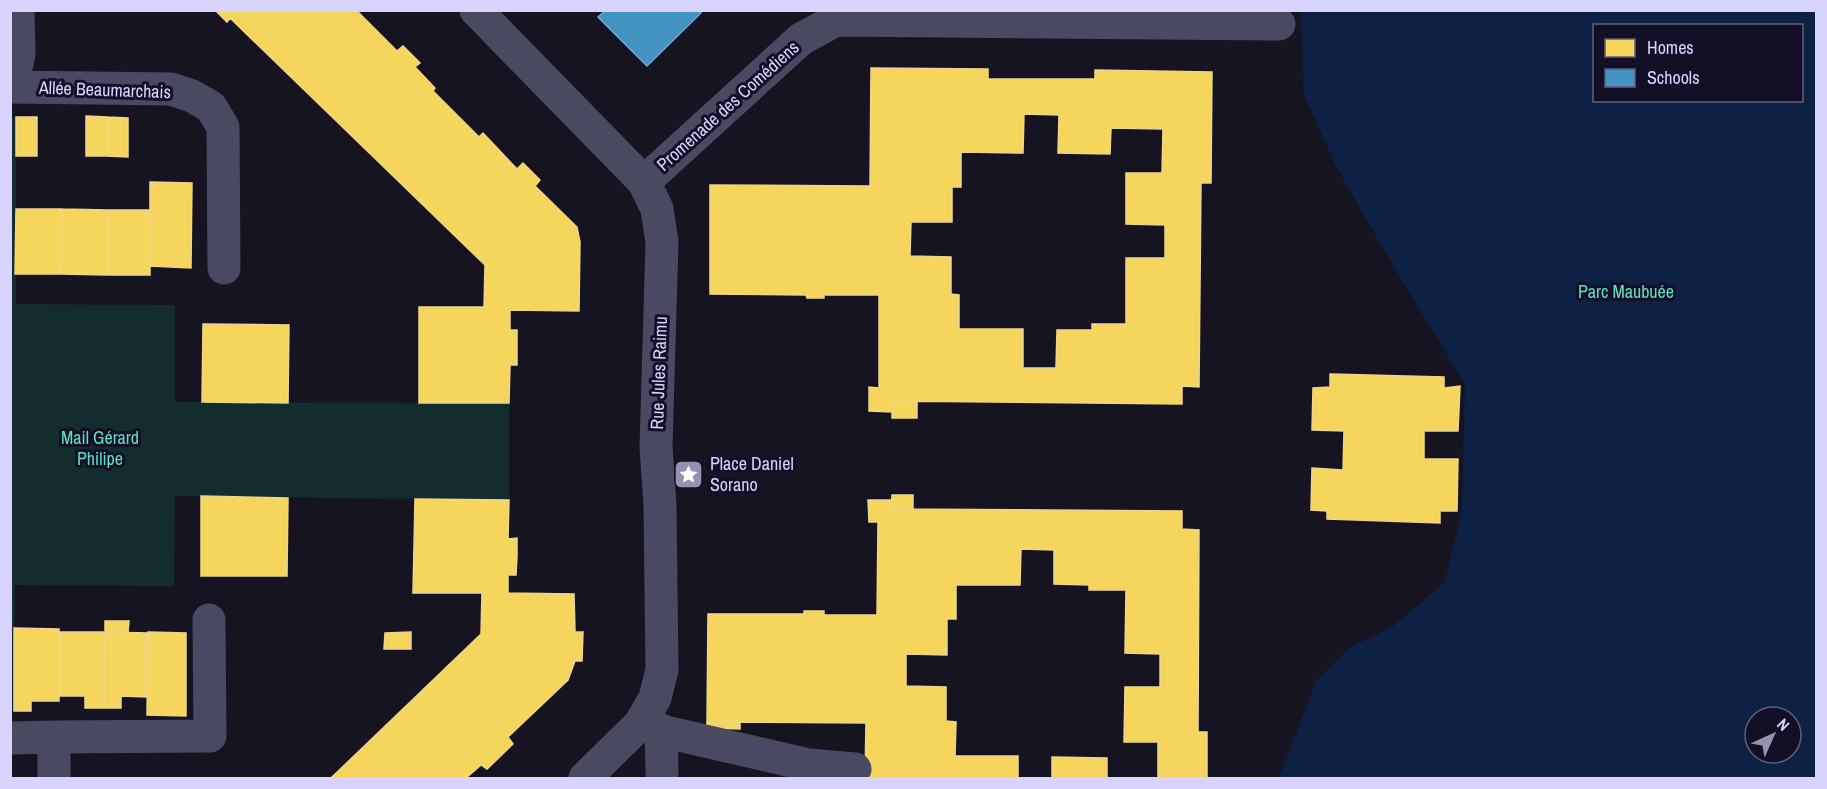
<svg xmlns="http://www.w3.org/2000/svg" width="1827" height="789" viewBox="0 0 1827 789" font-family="'Archivo Narrow',sans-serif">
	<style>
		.green { fill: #132c2d }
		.water { fill: #0d2144; fill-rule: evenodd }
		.homes { fill: #f6d55c; stroke: #edd58d; stroke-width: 1.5; fill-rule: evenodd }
		.schools { fill: #4393c3; stroke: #70a6d5; stroke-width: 1.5 }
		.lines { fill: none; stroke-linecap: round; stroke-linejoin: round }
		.minor { stroke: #4a4962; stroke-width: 33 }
		.labels { text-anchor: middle; stroke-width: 6; stroke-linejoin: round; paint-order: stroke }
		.street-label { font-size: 18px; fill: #d9d4ff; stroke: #130f26 }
		.park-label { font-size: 18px; fill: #5fe0c0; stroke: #130f26 }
		.poi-label { font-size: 18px; fill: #d9d4ff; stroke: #130f26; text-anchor: start }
	</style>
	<rect width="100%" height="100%" fill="#161421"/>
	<!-- green -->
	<path class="green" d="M10,117H16V304L175,305V402L509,403V500L175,496L174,586L15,585L14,711H11Z"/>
	<!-- water -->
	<path class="water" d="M1301,11H1816V778H1279L1316,681L1350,647L1391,628L1445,582L1462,509L1465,384L1392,264L1337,168L1304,95ZM1594,26H1802V100H1594ZM1755,717H1791V753H1755Z"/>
	<!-- homes -->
	<path class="homes" d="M215,10H356L397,51L403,46L420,63L415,67L435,88L433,91L479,137L483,133L517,169L523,163L540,180L535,186L577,227L580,242L579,311L510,310V330H517V365H510L509,403H419V307H484L485,265L230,18L227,22Z
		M871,68L988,69V79H1095V70L1212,72L1211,183H1201L1199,387L1182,386V404L892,401V412L869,411V387L879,388V295H824V298H807L806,295L710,294V185L870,186ZM1024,114L1059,115L1058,153L1110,154L1111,128L1163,129L1162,173H1126V224L1165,225V258H1126V324H1092V330H1057L1056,368H1023V329H959V295L951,294V257L910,256L911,222H952V187H961V152L1023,153Z
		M86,116L107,117V156H86Z
		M16,117H37V156H16Z
		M107,117L128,118V157L107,156Z
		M150,182L192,183L191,268L150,266Z
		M16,209H62L61,274H15Z
		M62,209L107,210V275L61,274Z
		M107,210H150V275H107Z
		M203,324L289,325L288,403L202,402Z
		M1330,374L1444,377V388L1460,386L1458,431H1424V459H1458L1457,511H1440V523L1327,519V511L1311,510L1312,468L1343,470L1344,431L1312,430L1313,388L1330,387Z
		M892,401L917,402V418H892Z
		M892,495H913V509H891Z
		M201,496L288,498L287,576H201Z
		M415,499L509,500L508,539L517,538V556L516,575H508V593L574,594L575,632H583L582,661H575L568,680L508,737L513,744L487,769L481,765L466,778H331L481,634L482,593H413Z
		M868,500H891V509L1182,511V529L1199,530L1198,732H1207V778H1158V742H1124L1125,687H1160V654L1125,653L1126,590H1089V585L1054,584V550L1021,549L1020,585H956V619H947V655L906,654V686L946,687V721L956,722L955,756H1018V778H865L866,723L707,722L708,614H804V611H824V615H877L878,522H869Z
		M105,621H129L128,633L105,632Z
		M14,628L59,629V701H31V711H14Z
		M59,632H105L104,708H85V696H59Z
		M105,632L147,633L146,697L121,696V708H104Z
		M148,632L186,633V716L147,715Z
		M411,632V649H384L385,633Z
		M707,722H740V729L706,728Z
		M1052,757L1107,758V778H1052Z"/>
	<!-- schools -->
	<path class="schools" d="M606,10H699L701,13L647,66L598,17Z"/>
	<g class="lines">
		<!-- minor -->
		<path class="minor" d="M476,10L644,182L657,209L662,242L656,447L660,505L662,670L655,698L640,724L585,778
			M10,87L171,89L192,96L211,107L223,127L224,268
			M12,87L19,54L18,10
			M644,182L801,39L836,20L1279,24
			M640,724L666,732L809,765L855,769
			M661,730L662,773
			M54,737L210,736L209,620
			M10,738L54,737V778"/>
	</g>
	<!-- icons -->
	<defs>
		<symbol id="sight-square" viewBox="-11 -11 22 22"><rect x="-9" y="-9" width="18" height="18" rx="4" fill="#9591b1" stroke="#130f26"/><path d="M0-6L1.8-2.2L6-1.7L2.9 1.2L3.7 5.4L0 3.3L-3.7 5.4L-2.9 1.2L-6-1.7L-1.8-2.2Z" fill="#fff"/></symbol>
	</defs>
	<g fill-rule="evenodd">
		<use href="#sight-square" x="672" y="458" width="33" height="33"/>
	</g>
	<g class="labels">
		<!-- street labels -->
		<g class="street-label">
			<text transform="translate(105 90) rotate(2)" y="6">Allée Beaumarchais</text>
			<text transform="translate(728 106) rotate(-42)" y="6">Promenade des Comédiens</text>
			<text transform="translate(659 373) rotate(-88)" y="6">Rue Jules Raimu</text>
		</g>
		<!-- park labels -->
		<g class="park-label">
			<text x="1626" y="298">Parc Maubuée</text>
			<text x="100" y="444">Mail Gérard<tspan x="100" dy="21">Philipe</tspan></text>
		</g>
		<!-- poi labels -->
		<g class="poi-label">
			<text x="710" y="470">Place Daniel<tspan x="710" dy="21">Sorano</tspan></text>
		</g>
	</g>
	<!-- border -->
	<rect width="1827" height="789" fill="none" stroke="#d9d4ff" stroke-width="24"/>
	<!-- legend -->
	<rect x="1593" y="24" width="210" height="78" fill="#130f26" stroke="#625e7d" stroke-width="1.5"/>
	<rect x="1605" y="39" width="30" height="18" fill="#f6d55c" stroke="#625e7d" stroke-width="1.5"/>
	<text x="1647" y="54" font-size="18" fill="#d9d4ff">Homes</text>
	<rect x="1605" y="69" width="30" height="18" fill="#4393c3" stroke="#625e7d" stroke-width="1.5"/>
	<text x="1647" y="84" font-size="18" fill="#d9d4ff">Schools</text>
	<!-- north arrow -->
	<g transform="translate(1773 735) rotate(45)"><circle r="28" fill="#130f26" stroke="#625e7d" stroke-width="1.5"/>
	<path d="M0-4.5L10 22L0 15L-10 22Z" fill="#9591b1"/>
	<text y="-9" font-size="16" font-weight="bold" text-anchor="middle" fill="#d9d4ff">N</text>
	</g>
</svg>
